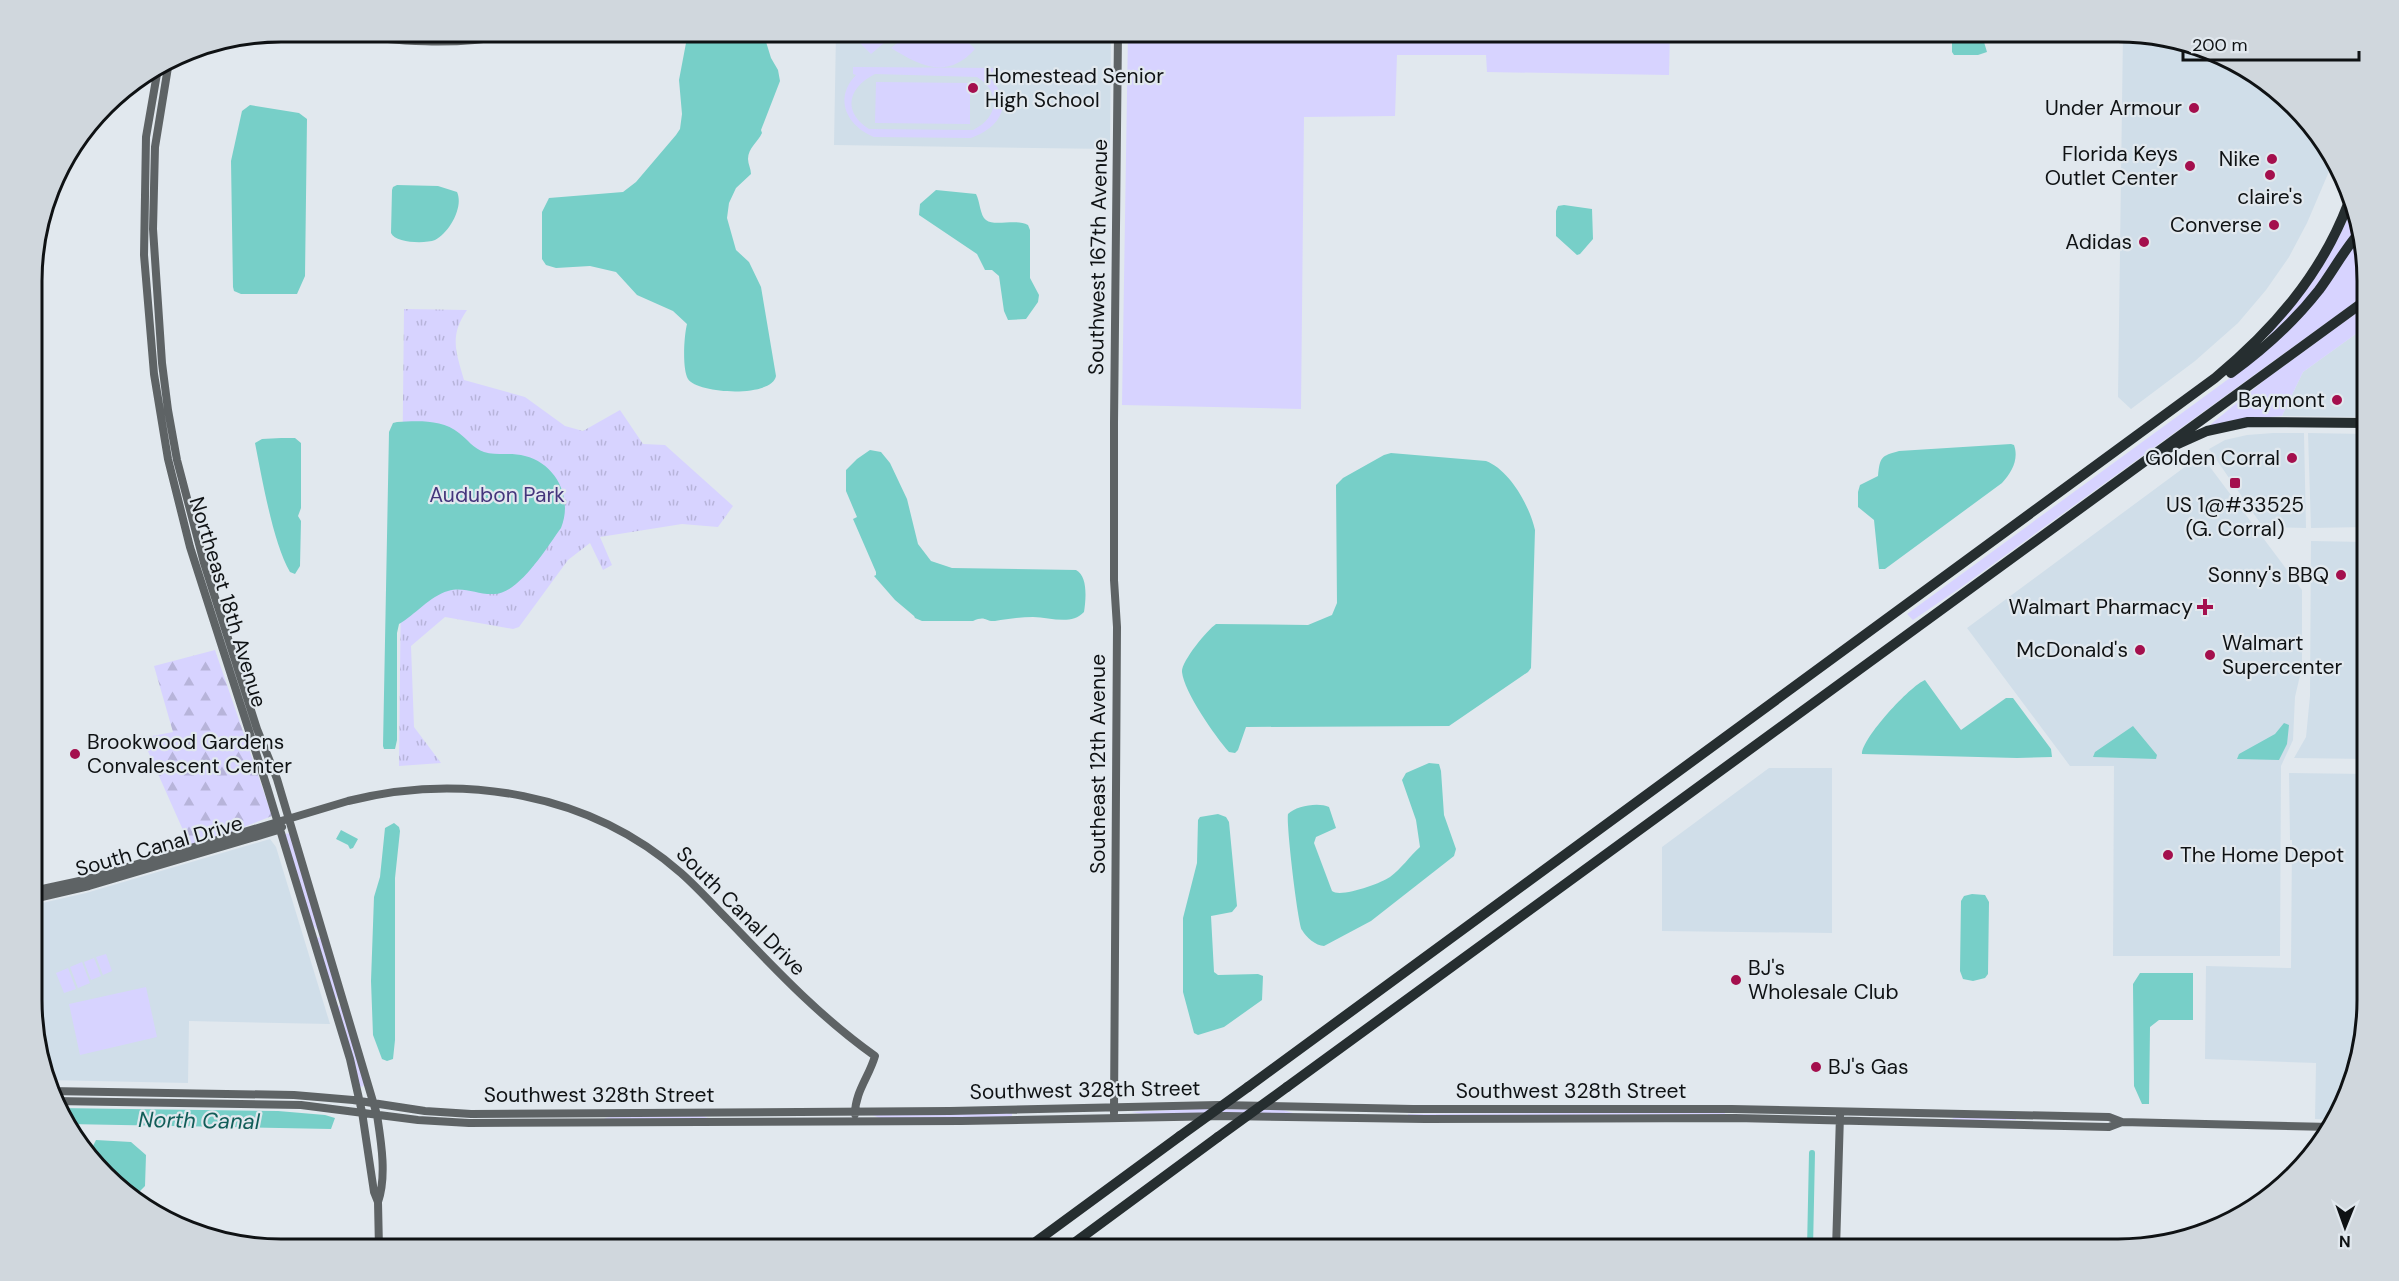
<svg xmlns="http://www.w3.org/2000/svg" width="2399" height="1281" viewBox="0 0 2399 1281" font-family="'DM Sans',sans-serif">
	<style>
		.built { fill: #d0dee9 }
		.grass { fill: #d7d3ff; fill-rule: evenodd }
		.forest { fill: url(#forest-firs) }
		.park { fill: url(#park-tufts) }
		.water { fill: #77cfc8 }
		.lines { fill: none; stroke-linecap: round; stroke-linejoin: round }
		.canal { stroke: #77cfc8; stroke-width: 6 }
		.secondary { stroke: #5e6365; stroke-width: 8 }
		.highway { stroke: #262e30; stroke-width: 10 }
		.highway-bridge { stroke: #262e30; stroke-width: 10 }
		.poi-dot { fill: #a40f4d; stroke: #e1e8ee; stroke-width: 2 }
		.labels { text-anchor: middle; stroke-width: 4.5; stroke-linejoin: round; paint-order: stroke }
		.poi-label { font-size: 21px; fill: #0f1214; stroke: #e1e8ee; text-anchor: end }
		.street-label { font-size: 21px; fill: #0f1214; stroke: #e1e8ee }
		.park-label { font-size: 21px; fill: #44357c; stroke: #e1e8ee }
		.water-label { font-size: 22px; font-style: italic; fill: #115d58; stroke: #e1e8ee }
		.rim { fill: none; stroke: #0f1214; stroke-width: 3 }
	</style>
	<defs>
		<pattern id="forest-firs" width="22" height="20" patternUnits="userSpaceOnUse" patternTransform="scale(1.5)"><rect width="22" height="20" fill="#d7d3ff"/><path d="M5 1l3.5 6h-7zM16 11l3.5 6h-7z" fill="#b7b4da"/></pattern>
		<pattern id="park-tufts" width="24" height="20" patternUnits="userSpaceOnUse" patternTransform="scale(1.5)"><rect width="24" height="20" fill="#d7d3ff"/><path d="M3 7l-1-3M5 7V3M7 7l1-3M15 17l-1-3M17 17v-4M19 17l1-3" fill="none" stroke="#b7b4da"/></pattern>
	</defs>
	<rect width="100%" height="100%" fill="#e1e8ee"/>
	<!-- built -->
	<path class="built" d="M836,32H1111L1110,149L834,145Z
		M2123,33L2228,57L2283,94L2325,142L2333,162L2307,223L2289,257L2266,290L2238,323L2195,361L2131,409L2118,397Z
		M2366,330V417L2282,416L2303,372L2360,331Z
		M2273,433H2304L2306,528L2263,527L2209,449L2225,440L2247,435Z
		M2308,433L2366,434V527L2311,528Z
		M2201,455L2302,590V667L2295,697L2293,740L2281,766L2280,956H2113L2114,766H2070L1967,628Z
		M2311,541L2366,542L2367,759L2294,758L2306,737L2310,696Z
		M1769,768H1832V933L1662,931V847Z
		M2289,773L2367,774V1000L2342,1110L2335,1120L2315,1119L2316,1063L2205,1059L2206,966L2291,968L2292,840H2290Z
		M270,839L276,847L330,1024L189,1021L188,1083L46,1080L43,1069L42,903L86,893Z"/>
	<!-- grass -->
	<path class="grass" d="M849,32H897L871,54Z
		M911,32H958L975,49C948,80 920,66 891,48Z
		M1128,32H1670L1669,75L1487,72L1486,55H1397L1395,116L1304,117L1301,409L1122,405Z
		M853,67L993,68V75L988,76C1014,102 1003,126 971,138L874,137C847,126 833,99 856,75L853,74ZM875,74L977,77C1002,92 998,118 973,130L869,129C841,111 849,87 875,74Z
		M876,82L970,83V124L875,123Z
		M2351,211L2358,229L2311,293L2270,338L2268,336C2303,298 2330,259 2351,211Z
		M2360,235L2365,249L2366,294L1960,588L1913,620L1907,614L2238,372L2255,358Z
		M2366,306V330L2360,331L2303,372L2282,416L2233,420L2205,429L2266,379Z
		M290,833L319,932L312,924L285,834Z
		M316,937L322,938L338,994L336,1002Z
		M106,954L112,971L103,975L96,957Z
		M94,958L101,976L91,980L84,962Z
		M82,962L90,983L78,988L70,967Z
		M68,968L76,989L64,993L56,973Z
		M146,987L157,1037L80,1055L69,1004Z
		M341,1004L365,1084L362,1087L359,1085L337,1008Z
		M1197,1109L1283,1110L1293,1113L1144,1114L1131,1112Z
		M1709,1112H1725V1114L1408,1116V1114Z
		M1012,1113V1116L1006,1117L880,1118L872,1115Z
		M702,1116L712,1119L604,1120L605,1118L611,1117Z
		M1956,1117L2016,1118V1120H1949Z"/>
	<!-- forest -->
	<path class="forest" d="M215,650L272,816L191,848L142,738L173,732L154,666Z"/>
	<!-- park -->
	<path class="park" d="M404,309L467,310C449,336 456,352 464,380L525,397L565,426L583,431L620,410L643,444L665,445L733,506L718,527L682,524L600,537L612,565L603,570L590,543L568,560L519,627L513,629L445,617L411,646L414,727L441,763L399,766Z"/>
	<!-- water -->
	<path class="water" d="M683,32H763L771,58L778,70L780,81L761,130L762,133C758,142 748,148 748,159C748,164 751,169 751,174L736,188L729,203L727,218L736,250L749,262L761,287L776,376C772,398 698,394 688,379C682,369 684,336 687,324L673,311L637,295L616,272L590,266L556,268L546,265L542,259V212L549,198L623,192L636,182L676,135L680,129L682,114L679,80L686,43Z
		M1952,32H1981L1987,52L1978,55H1954L1952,52Z
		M250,105L299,113L307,119L305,276L297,294H241L234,291L233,287L231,161L242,111Z
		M397,185L438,186L457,192C464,207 449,233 435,240C425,244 395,243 391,233L392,190L393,187Z
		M936,190L976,194C980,201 980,216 986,220C995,227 1016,218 1028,225L1030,230V278L1039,295L1038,302L1026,319L1008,320L1004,311L999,276L992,270H985L977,254L919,215L920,204Z
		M1564,205L1592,209L1593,239L1580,254L1577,255L1556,236V211L1558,206Z
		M397,422C417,421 442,419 459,433C467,439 474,449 484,452C497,456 512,452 525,456C557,464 573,499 561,528C547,547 519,594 494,594C478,595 464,586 448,591C430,596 415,615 399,624L397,633V740L395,749H384L383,746L389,432L393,423Z
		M281,438H295L301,443V508L298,516L301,521L300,566L295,574L290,572C273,543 262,478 255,443L262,439Z
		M2011,444L2014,445C2019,459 2012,472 2002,483L1885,569H1879L1874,520L1858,507V492L1860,485L1878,476C1880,457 1881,456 1899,451Z
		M870,450L881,452L890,463L907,499L918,544L931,561L952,568L1076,570C1088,576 1086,599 1084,612C1071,626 1050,617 1033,617C1021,617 1007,619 995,621C985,622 986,615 973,621H922L915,618L914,616L895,600L874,576L876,575V572L853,519L857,517L846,491V470L857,459Z
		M1391,453L1486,461C1510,470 1530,507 1535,530L1531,668L1528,672L1449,726L1246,727L1238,750L1235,753L1229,752C1215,736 1184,692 1182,672C1181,662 1207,630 1216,624L1308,625L1332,615L1337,603L1336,485L1343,478L1384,455Z
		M1925,680L1961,730L2006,698H2013L2051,749L2052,757L2017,758L1862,754C1862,738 1910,686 1925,680Z
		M2284,723L2289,725L2287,744L2279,760L2237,759L2239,754L2275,734Z
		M2133,726L2157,755L2156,759L2093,757L2095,752Z
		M1429,763L1439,764L1441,771L1444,815L1456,849L1454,856L1371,921L1324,946C1316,946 1306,937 1302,930C1298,924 1286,824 1288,814C1296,806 1318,802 1329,807L1336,828L1316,837L1314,843L1332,891C1340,898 1380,884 1390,877C1401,869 1410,856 1420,847L1416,820L1402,780L1406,773Z
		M1218,814L1226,817L1229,822L1237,906L1232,912L1211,916L1214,972L1218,975L1258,974L1263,976L1262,1000L1224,1027L1198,1035L1194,1033L1183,992V918L1197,863L1198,820L1200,817Z
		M394,823L399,827L400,831L395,878V1040L393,1059L387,1061L382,1059L373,1035L371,981L374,897L380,877L385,828Z
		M341,830L358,839L353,848L350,849L348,845L336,839Z
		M1972,894L1985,895L1989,902L1988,974L1985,978L1973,981L1963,979L1960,971L1961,901L1964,896Z
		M2140,973H2193V1020H2159L2150,1027L2149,1104H2142L2134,1086L2133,984Z
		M58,1108L278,1111L325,1115L335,1118L331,1129L67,1124Z
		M96,1140L131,1142L146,1155L145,1186L136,1195L88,1156Z
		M1857,1241L1898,1243L1903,1249H1853V1245Z"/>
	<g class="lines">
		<!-- canal -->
		<path class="canal" d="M1810,1249L1812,1153"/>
		<!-- secondary -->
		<path class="secondary" d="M328,32C392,41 459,48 523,32
			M169,61L155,147L153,229L162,363L168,410L177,460L204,563L257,729L277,779L377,1115C381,1141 387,1176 378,1202
			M158,68L146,137L144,255L154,374L168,459L190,547L267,787L350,1059L362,1112L374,1192L378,1202L379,1249
			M33,891L84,880L348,801C463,772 590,793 681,873C698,888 713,905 729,921C775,969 820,1017 875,1056C869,1077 855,1092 855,1114
			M33,899L89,886L275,831L282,827
			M49,1091L294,1095L353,1100L425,1111L471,1114L950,1111L1218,1105L1413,1109H1732L2109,1117L2122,1122
			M54,1101L301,1105L418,1120L469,1123L961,1121L1226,1116L1425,1119L1735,1118L2109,1127L2122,1122L2331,1127
			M1114,1113L1117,627L1114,580V423L1118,32
			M1836,1249L1840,1115"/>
		<!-- highway -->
		<path class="highway" d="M2231,373C2264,349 2294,322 2319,290C2333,271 2344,250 2359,233
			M2169,448L2207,431L2248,422L2366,423
			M1248,1087L2215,378C2273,330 2321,275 2348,204
			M1287,1087L2366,300
			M1026,1249L1180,1136
			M1066,1249L1218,1137"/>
		<!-- highway-bridge -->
		<path class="highway-bridge" d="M1180,1136L1248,1087
			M1218,1137L1287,1087"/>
	</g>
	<!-- markers -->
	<g class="poi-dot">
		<circle cx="973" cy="88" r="6"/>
		<circle cx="2194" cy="108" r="6"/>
		<circle cx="2272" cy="159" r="6"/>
		<circle cx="2190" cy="166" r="6"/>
		<circle cx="2270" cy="175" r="6"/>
		<circle cx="2274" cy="225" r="6"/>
		<circle cx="2144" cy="242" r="6"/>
		<circle cx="2337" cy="400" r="6"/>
		<circle cx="2292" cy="458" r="6"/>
		<rect x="2229" y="477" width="12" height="12" rx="3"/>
		<circle cx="2341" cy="575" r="6"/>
		<path d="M2202 598h6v6h6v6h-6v6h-6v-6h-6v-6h6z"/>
		<circle cx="2140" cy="650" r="6"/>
		<circle cx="2210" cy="655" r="6"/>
		<circle cx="75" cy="754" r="6"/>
		<circle cx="2168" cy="855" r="6"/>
		<circle cx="1736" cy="980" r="6"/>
		<circle cx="1816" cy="1067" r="6"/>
	</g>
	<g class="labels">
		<!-- poi labels -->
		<g class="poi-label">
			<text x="985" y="83" text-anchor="start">Homestead Senior<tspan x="985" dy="24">High School</tspan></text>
			<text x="2182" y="115">Under Armour</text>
			<text x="2178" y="161">Florida Keys<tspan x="2178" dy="24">Outlet Center</tspan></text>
			<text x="2260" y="166">Nike</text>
			<text x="2270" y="204" text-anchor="middle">claire's</text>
			<text x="2262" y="232">Converse</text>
			<text x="2132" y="249">Adidas</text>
			<text x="2325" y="407">Baymont</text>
			<text x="2280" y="465">Golden Corral</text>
			<text x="2235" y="512" text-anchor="middle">US 1@#33525<tspan x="2235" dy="24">(G. Corral)</tspan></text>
			<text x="2329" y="582">Sonny's BBQ</text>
			<text x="2193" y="614">Walmart Pharmacy</text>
			<text x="2222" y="650" text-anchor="start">Walmart<tspan x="2222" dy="24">Supercenter</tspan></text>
			<text x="2128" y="657">McDonald's</text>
			<text x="87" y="749" text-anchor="start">Brookwood Gardens<tspan x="87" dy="24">Convalescent Center</tspan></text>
			<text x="2180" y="862" text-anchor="start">The Home Depot</text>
			<text x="1748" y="975" text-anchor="start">BJ's<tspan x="1748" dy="24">Wholesale Club</tspan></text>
			<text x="1828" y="1074" text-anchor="start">BJ's Gas</text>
		</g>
		<!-- street labels -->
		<g class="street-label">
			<text transform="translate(1098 257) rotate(-89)" y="7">Southwest 167th Avenue</text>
			<text transform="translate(228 602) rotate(73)" y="7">Northeast 18th Avenue</text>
			<text transform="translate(1098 764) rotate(-90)" y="7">Southeast 12th Avenue</text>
			<text transform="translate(159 846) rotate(-16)" y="7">South Canal Drive</text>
			<text transform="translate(741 911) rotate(45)" y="7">South Canal Drive</text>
			<text transform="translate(1085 1090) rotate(-1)" y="7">Southwest 328th Street</text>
			<text x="1571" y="1098">Southwest 328th Street</text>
			<text x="599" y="1102">Southwest 328th Street</text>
		</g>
		<!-- park labels -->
		<g class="park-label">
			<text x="497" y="502">Audubon Park</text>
		</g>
		<!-- water labels -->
		<g class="water-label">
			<text transform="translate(199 1120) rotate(1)" y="8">North Canal</text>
		</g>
	</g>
	<!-- crop -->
	<path d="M0 0H2399V1281H0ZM281 42H2118A239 239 0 0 1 2357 281V1000A239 239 0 0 1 2118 1239H281A239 239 0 0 1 42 1000V281A239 239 0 0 1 281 42Z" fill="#d0d7dd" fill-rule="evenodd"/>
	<path class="rim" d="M281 42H2118A239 239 0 0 1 2357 281V1000A239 239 0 0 1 2118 1239H281A239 239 0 0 1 42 1000V281A239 239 0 0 1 281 42Z"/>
	<!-- north arrow -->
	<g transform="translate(2345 1227) rotate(181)" stroke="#e1e8ee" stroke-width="4.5" paint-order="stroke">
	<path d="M0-4.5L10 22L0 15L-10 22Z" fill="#0f1214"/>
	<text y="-9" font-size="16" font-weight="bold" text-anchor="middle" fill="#0f1214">N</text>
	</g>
	<!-- scale -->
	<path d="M2183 51v9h176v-9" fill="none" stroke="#0f1214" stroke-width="3"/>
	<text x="2192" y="51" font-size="18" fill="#0f1214" stroke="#e1e8ee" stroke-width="4.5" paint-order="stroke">200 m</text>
</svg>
